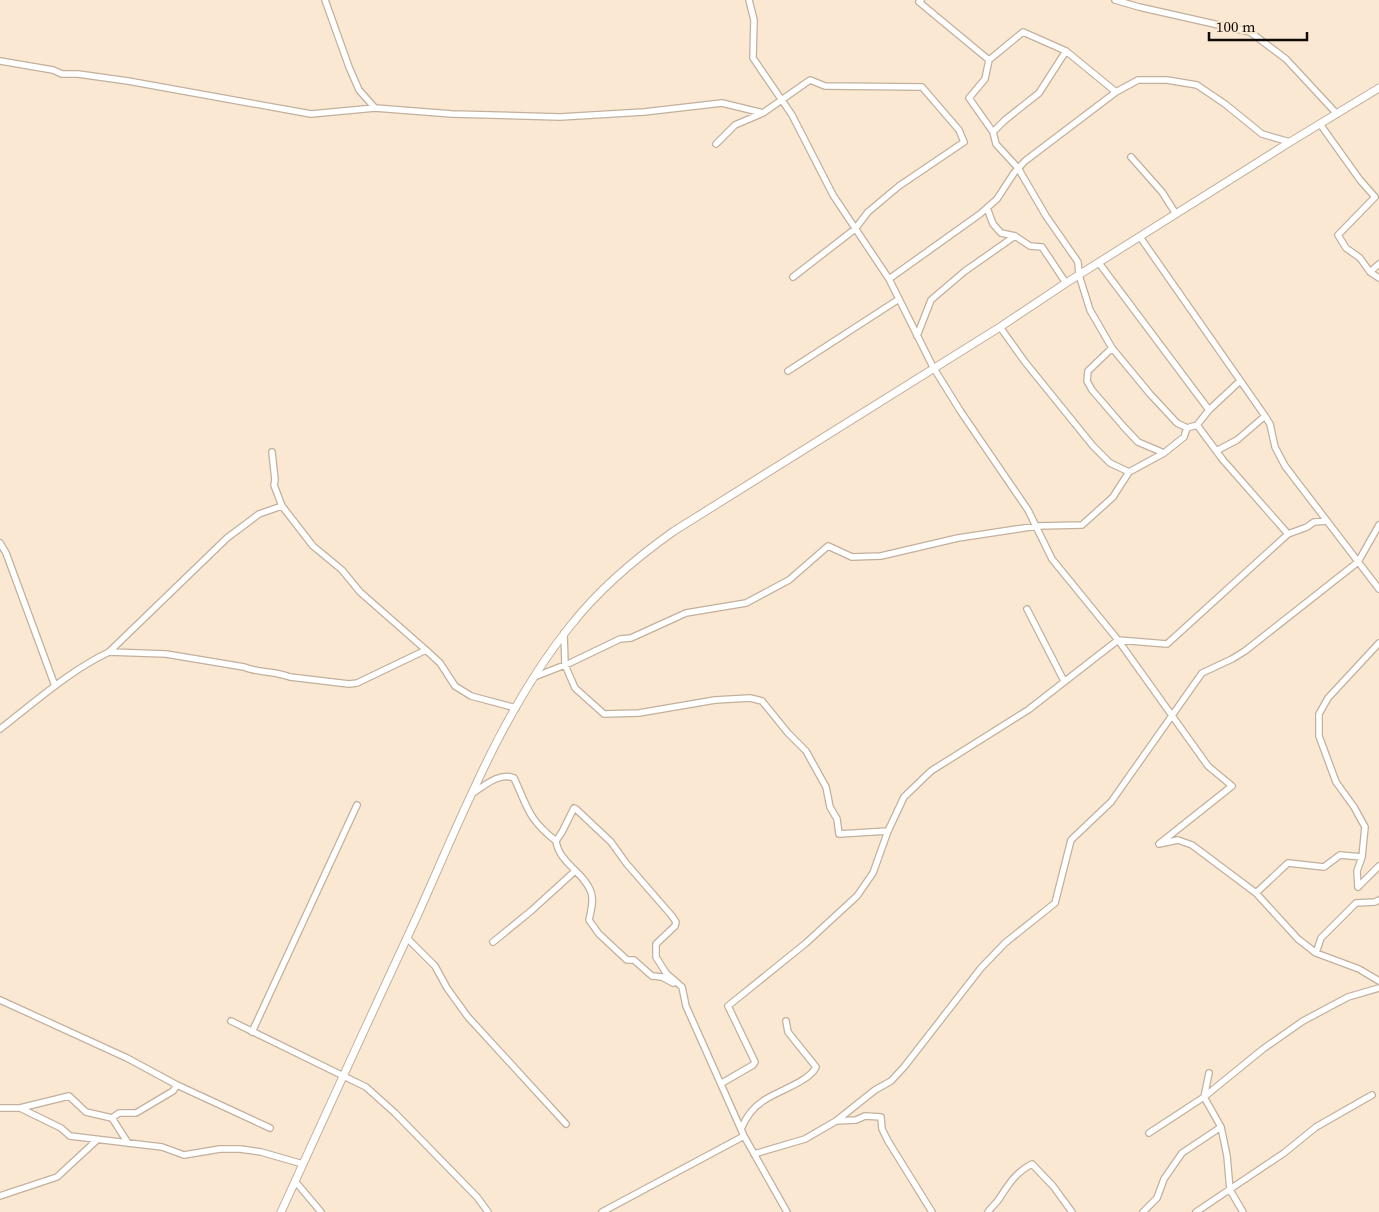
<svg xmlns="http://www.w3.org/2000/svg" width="1379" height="1212" viewBox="0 0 1379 1212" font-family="'Source Serif 4',serif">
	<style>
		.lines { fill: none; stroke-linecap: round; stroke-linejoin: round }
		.minor-casing { stroke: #c2b09c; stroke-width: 8 }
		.tertiary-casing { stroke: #c2b09c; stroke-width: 9 }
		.minor { stroke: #fff; stroke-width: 5.5 }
		.tertiary { stroke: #fff; stroke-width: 7 }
	</style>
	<rect width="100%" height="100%" fill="#fbe8d3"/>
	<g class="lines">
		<defs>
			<path id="minor" d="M325,0L349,67L359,90L375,108
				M749,0L754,20L753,58L792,115L833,195L889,279L933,367L961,412L1028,510L1052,559L1118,640L1208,766L1232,786L1159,844L1178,840L1192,845L1256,893L1288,863L1324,867L1340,855L1362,857
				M921,0L919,2L989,60
				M1115,0L1139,7L1250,32L1286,59L1337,114
				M1066,51L1039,93L1005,120L993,132L996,144L1018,168L1046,216L1078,262L1079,275L1090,310L1112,348L1150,394L1177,423L1187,428L1197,425L1223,460L1288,534
				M0,61L53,70L62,74H78L128,81L311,114L375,108L452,114L560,117L644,112L722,103L763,113L810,80L825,86L922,87L959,130L964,142L899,186L868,212L855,229L793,277
				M1320,124L1360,180L1375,197L1338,235L1346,248L1360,258L1370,272L1379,278
				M993,132L969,98L985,79L989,60L1023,32L1066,51L1116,92L1138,80H1167L1197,85L1225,104L1262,134L1290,142
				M716,144L735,125L763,113
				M1131,157L1162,192L1176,214
				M987,208L993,224L1001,233L1015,236L1030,246L1042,247L1066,283
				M1140,237L1265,416L1270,424L1275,447L1285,466L1379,589
				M1099,263L1209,410
				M1370,272L1379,264
				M889,279L980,214L997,199L1014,173L1025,161L1116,92
				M1000,327L1025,362L1093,446L1110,463L1129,472L1164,453
				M917,336L931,300L965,271L1015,236
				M1112,348L1088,371L1087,381L1092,390L1123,426L1138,442L1164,453L1184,437L1187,428
				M788,371L899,299
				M1197,425L1209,410L1240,381
				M1216,451L1237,440L1265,416
				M272,452L275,480L274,485L282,506L313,546L342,570L360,592L426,650L440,663L455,686L471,696L516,708
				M0,543L6,553L55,686
				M1027,609L1064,681
				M564,633L565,665L575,688L604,714L639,713L715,700L750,698L762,701L788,733L806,751L826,787L830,807L837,819L839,834L888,831
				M109,652L166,654L244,667C258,673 275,671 290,677L349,684L357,683L426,650
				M534,677L570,663L620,639L631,638L686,613L746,603L789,580L828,546L852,557L881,556L958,538L1037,526L1082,525L1113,497L1129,472
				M0,729C35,702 69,671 109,652L227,538L259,514L282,506
				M473,793C485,785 500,772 514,778C528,808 528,819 556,841L562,832L574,808L576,809L611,842L626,863L672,916L676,922L675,926L656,944V957L666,973L682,987L686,1006L744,1136
				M556,841C559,863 584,872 591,892C594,900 591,911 589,920L599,934L627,960H634L652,976L662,977L673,983
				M1358,887L1357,871L1362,857L1365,827L1354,807L1336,782L1319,736V714L1328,698L1379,643
				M1358,887L1379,866
				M1256,893L1298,939L1316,953L1359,969L1379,981
				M407,938L435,966L447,988L468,1017L566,1124
				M493,942L531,911L575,871
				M1316,953L1321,938L1356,903L1375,902L1379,900
				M0,1000L127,1058L177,1085L270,1128
				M231,1021L366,1087L395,1113L477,1197L488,1212
				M252,1032L357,805
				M1209,1073L1204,1097L1221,1127L1227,1156L1230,1190L1243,1212
				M722,1083L753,1065L755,1062L728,1006L806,943L857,896L873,873L888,831L904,797L931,771L1028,710L1118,640L1167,644L1288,534L1307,527L1314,522L1327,521
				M0,1108H20L61,1128L70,1136L162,1147L184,1155L220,1149H240L261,1152L303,1164
				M20,1108L69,1096L86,1112L112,1118L128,1143
				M112,1118L119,1113H136L173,1091L177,1085
				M836,1121L856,1120L865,1116L881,1117L882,1129L888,1141L932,1212
				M741,1129C746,1117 752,1108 763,1101C777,1091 809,1082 816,1067L788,1032L786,1021
				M1149,1133L1204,1097L1263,1049L1303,1021L1348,997L1379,988
				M754,1154L805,1139L836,1121L875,1090L891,1081L904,1067L981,968L1005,943L1055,903L1071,840L1111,802L1202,673L1232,659L1245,651L1358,562L1379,525
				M295,1181L321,1212
				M0,1196L57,1177L97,1140
				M602,1212L744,1136L787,1212
				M988,1212C991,1207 996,1204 999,1199C1008,1185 1016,1172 1032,1164L1053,1186L1072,1212
				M1143,1212L1157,1198L1164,1179L1182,1153L1221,1127
				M1196,1212L1284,1153L1316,1127L1372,1095"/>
			<path id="tertiary" d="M281,1212C326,1113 372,1013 418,914C462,816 503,709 571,625C600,588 636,558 674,531L1000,327L1066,283L1290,142L1379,88"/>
		</defs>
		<!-- minor casing -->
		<use href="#minor" class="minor-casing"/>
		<!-- tertiary casing -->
		<use href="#tertiary" class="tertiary-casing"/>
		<!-- minor -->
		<use href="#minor" class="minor"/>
		<!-- tertiary -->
		<use href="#tertiary" class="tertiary"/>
	</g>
	<!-- scale -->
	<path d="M1209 32v8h98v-8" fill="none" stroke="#110b05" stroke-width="2.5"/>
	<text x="1216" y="32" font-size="15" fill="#110b05" stroke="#fbe8d3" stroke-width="4" paint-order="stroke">100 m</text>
</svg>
